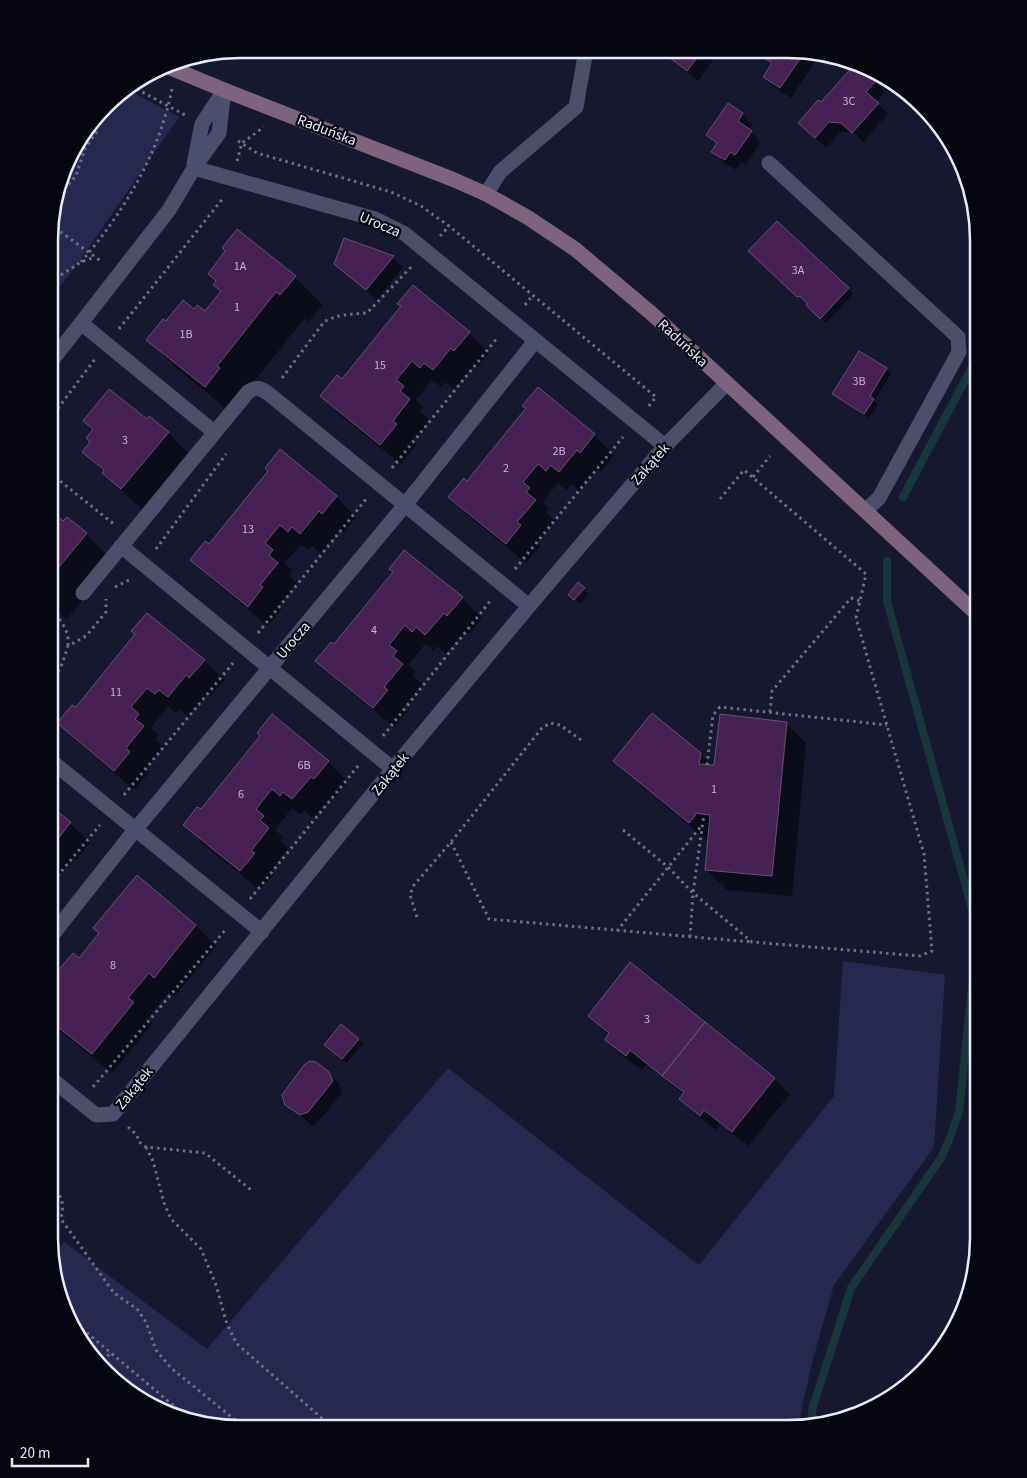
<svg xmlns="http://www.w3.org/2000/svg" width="1027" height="1478" viewBox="0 0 1027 1478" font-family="'Source Sans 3',sans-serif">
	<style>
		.green { fill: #26294f }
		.shadow { fill: #0007 }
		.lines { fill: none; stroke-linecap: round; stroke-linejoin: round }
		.stream { stroke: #18373d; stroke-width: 8 }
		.building { fill: #472154; stroke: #66546d }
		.path { stroke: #6e7085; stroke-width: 3; stroke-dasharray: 2.5 4; stroke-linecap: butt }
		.street { stroke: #4b4f6b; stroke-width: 15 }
		.secondary { stroke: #7e637e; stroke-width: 15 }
		.labels { text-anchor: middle; stroke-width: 4.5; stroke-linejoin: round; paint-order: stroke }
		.number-label { font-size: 12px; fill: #c0b8d2 }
		.street-label { font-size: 15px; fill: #e8ebfc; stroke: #04050e }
		.rim { fill: none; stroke: #e8ebfc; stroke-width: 2.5 }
	</style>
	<rect width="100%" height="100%" fill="#16182f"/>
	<!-- green -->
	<path class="green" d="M126,89L179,117L71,273L50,299V215L74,145L114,96Z
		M843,961L945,975L934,1147L834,1285L813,1359L799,1421L800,1426L787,1429L215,1428L133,1397L96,1364L68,1322L53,1256L64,1242L207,1349L448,1068L699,1265L834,1096Z"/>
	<!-- shadow -->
	<path class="shadow" d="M671,50H720L698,81L677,65L667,55Z
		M770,50H812L821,53L791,98L774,87L764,76L772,64L765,57Z
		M875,82L885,92L876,102L888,114L863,142L853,132H840L826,148L810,133L821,104Z
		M728,105L742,114L752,125L749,130L761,142L746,164L741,161L736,170L723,162L713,151L718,145L708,135Z
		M777,223L853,294L826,323L808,305L809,304L805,299L803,301L750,251Z
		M393,257L403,267L377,300L336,264Z
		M295,277L323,305L308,322L304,319L244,394L233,414L175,367L147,339L167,323L194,310L205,313L222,292Z
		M469,333L489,353L475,370L472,367L454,389L445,382L441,387L432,380L416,400L423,407L420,411L430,420L412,441L416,445L401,464L341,416L322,396L342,380Z
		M886,369L891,374L874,401L878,404L869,418L834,394Z
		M538,389L594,435L614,455L601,472L597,469L579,491L571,484L567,490L558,483L543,502L549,509L546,512L555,521L537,543L540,546L526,563L470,517L450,497L467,483L527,409Z
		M85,421H147L168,433L196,461L150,516L132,501L84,452L92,442L94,430Z
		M336,497L356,517L343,533L340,530L321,553L312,546L308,551L301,544L285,563L292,570L289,575L297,584L279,605L282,608L268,626L212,580L192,560L209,546Z
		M50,512L63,523L86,534L114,562L67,619L50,604Z
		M404,552L462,598L482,618L468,635L464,632L446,654L437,646L433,651L425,644L409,665L416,672L413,675L422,684L404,707L407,711L394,727L337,680L317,660L334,646L394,572Z
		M584,589L588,594L580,604L574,599Z
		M204,661L224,680L210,697L207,694L188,716L179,709L175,713L168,707L151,727L158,735L155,739L163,747L146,769L149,773L134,790L79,743L59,723L76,709Z
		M273,716L328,762L348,782L335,798L332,796L313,818L304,811L300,815L292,808L275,830L283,837L280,840L288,848L271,871L274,874L260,890L204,845L184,825L201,811L262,736Z
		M786,723L806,743L792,896L727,890L706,870L709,842L634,780L614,761L700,754L712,766Z
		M49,806L70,823L90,843L76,860L73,857L55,880L49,875Z
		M137,877L196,926L216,946L174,997L169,992L148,1018L153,1023L112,1073L49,1022V983L79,959L100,933Z
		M590,1016L774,1079L790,1094L748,1146L720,1124L716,1130L695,1114L680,1098L684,1094L646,1065L642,1070L621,1055L606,1039L609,1035Z
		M358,1040L363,1044L347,1063L331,1050Z
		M328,1073L339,1083L342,1092L318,1122L313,1125L310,1124L284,1102Z"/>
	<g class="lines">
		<!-- stream -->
		<path class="stream" d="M903,497L971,369L978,360
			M813,1423L812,1410L851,1288L941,1158L951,1135L959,1112L977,939L975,920L887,601V561"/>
	</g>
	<!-- building -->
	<path class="building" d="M669,50H703L687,71L666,55Z
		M768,50H806L780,88L763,77L772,63L763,57Z
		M856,63L876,81L866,92L879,103L852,133L841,123L829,122L815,138L798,123L818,100L821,102Z
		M728,103L743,113L738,121L752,131L735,155L730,152L725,160L711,152L717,143L706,135Z
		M777,221L849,288L820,319L806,305L807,303L799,296L797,297L748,251Z
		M237,229L296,276L280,295L276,292L217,366L220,368L205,387L146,340L163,319L166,321L183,300L194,309L197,305L205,311L221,291L213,285L216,281L208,274L225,251L222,248Z
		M344,238L394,256L366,290L334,264Z
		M413,285L470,332L454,351L451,348L433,370L424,363L420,368L412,361L396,380L404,386L400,391L410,399L393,421L397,424L380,445L320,396L337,375L342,379L401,306L397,304Z
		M859,351L887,368L870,396L874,399L864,414L832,394Z
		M538,387L595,434L580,453L577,450L559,472L550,465L546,471L538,464L523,482L530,488L526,492L536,500L517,522L521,525L506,544L448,497L464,478L467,481L526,408L522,406Z
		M109,389L147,419L149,416L169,432L121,489L102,473L104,470L82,452L90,442L86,438L93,429L83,421Z
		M280,449L337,496L322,514L319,511L300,534L292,527L288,532L280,525L265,543L273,550L269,555L278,563L260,585L263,587L248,607L190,560L205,541L209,544L268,471L265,468Z
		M50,510L63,521L67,517L87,533L50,578Z
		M404,550L463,597L447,616L444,613L425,635L416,627L412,632L405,625L389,645L397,651L393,656L403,664L384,687L388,690L373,708L315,661L331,642L334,644L393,572L389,569Z
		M578,582L585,588L574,600L568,595Z
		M147,613L205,660L189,678L186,675L168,697L159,690L155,694L147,688L131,707L139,714L135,719L144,726L126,748L130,752L114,771L57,723L72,705L76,707L135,634L131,631Z
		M652,713L701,753L699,764L714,765L720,714L787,722L772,876L705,870L710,815L695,813V816L689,823L613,761Z
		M272,714L329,761L314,779L311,777L292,799L283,792L280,796L272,789L256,809L264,816L260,820L269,828L251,851L255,853L240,871L183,825L197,807L201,809L260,736L257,733Z
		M49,805L71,822L56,841L52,838L49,842Z
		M137,875L196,925L154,978L149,973L128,998L134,1002L92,1054L49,1020V981L73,953L79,958L99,933L93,928Z
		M630,962L705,1022L662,1076L630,1050L626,1056L605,1040L609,1033L588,1016Z
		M705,1022L775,1078L732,1132L704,1110L700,1116L679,1099L684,1092L662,1076Z
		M341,1024L359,1039L342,1059L324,1045Z
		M310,1061L316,1062L329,1072L333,1081L308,1112L300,1115L285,1105L282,1095L304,1065Z"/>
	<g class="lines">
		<!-- path -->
		<path class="path" d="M131,86L185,115
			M238,141L257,153L391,192L421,206L449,226L656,397L648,407
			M237,161L242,143L264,127
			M58,192L66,187L76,176L85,148L96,133L97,125L94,120
			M50,224L102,262
			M440,236L449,226
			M81,262C124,212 159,154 172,89
			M50,282L81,262L95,257
			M525,305L533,295
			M119,329L224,197
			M282,378L324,322C337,314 352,314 367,313L413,265
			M50,419L95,359
			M392,468L498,337
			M50,473L115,525
			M753,477L770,456
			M156,549L226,454
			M515,569L623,437
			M115,587L131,579
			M50,610C60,618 70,632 68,645
			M258,633L367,498
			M50,682L61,667L68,646L86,636L106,612V599
			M770,712L772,691L851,598L860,601
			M383,736L491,600
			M707,765L713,715L720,707L887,725
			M124,795L233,663
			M623,830L668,867L693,893L752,942L920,956L932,951L924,854L856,618L866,574L744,470L720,499
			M451,842L489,919L751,942
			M49,886L100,825
			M250,899L358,766
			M417,917L410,895L414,885L451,842L542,728L550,723L560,725L581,740
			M617,931L702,825
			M690,937L693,893L704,814
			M93,1087L226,929
			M128,1127L137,1135L139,1142L146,1147L205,1153L251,1190
			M146,1147L153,1161L164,1203L171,1219L201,1249L216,1285L226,1321L236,1343L333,1428
			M49,1179C60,1196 65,1198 61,1219L114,1293L137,1309L146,1322L156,1350L171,1368L245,1428
			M67,1316L187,1417
			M74,1331L83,1329
			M99,1366L111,1352"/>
		<!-- street -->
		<path class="street" d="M769,163L958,337L959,352L879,498L866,510
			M194,164L202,124L223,92
			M194,168L375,219L405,234L665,446
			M486,194L500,172L576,107L585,56L576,50
			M81,323L214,432
			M50,363L169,210L194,168L219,133L224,90
			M121,546L393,769
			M83,593L248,392C256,386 261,388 269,394L529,606
			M50,760L262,932
			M49,939L135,830L405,505L535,341
			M49,1077L96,1115L113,1114L393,769L529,606L665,446L727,383"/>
		<!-- secondary -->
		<path class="secondary" d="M166,66L224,90L452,179L486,194L527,217L575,249L651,313L978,615"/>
	</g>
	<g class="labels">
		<!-- number labels -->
		<g class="number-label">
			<text x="849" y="105">3C</text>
			<text x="240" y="270">1A</text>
			<text x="798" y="274">3A</text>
			<text x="237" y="311">1</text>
			<text x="186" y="338">1B</text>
			<text x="380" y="369">15</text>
			<text x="859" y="385">3B</text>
			<text x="125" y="444">3</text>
			<text x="559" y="455">2B</text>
			<text x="506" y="472">2</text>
			<text x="248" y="533">13</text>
			<text x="374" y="634">4</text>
			<text x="116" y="696">11</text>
			<text x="304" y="769">6B</text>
			<text x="714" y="793">1</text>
			<text x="241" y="798">6</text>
			<text x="113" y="969">8</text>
			<text x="647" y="1023">3</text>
		</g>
		<!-- street labels -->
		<g class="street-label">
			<text transform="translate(327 130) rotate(21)" y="5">Raduńska</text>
			<text transform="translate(380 224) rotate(23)" y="5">Urocza</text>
			<text transform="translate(683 343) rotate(43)" y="5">Raduńska</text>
			<text transform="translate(650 464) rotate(-49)" y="5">Zakątek</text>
			<text transform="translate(293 640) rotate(-50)" y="5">Urocza</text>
			<text transform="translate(390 774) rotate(-51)" y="5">Zakątek</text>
			<text transform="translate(134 1088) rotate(-51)" y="5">Zakątek</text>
		</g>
	</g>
	<!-- crop -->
	<path d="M0 0H1027V1478H0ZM240 58H788A182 182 0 0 1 970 240V1238A182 182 0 0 1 788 1420H240A182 182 0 0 1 58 1238V240A182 182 0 0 1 240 58Z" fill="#04050e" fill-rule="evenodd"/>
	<path class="rim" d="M240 58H788A182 182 0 0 1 970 240V1238A182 182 0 0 1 788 1420H240A182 182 0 0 1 58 1238V240A182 182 0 0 1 240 58Z"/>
	<!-- scale -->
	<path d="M12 1458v8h76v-8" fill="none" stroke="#e8ebfc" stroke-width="2.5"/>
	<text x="20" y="1458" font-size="15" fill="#e8ebfc" stroke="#04050e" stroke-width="4" paint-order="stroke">20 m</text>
</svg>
